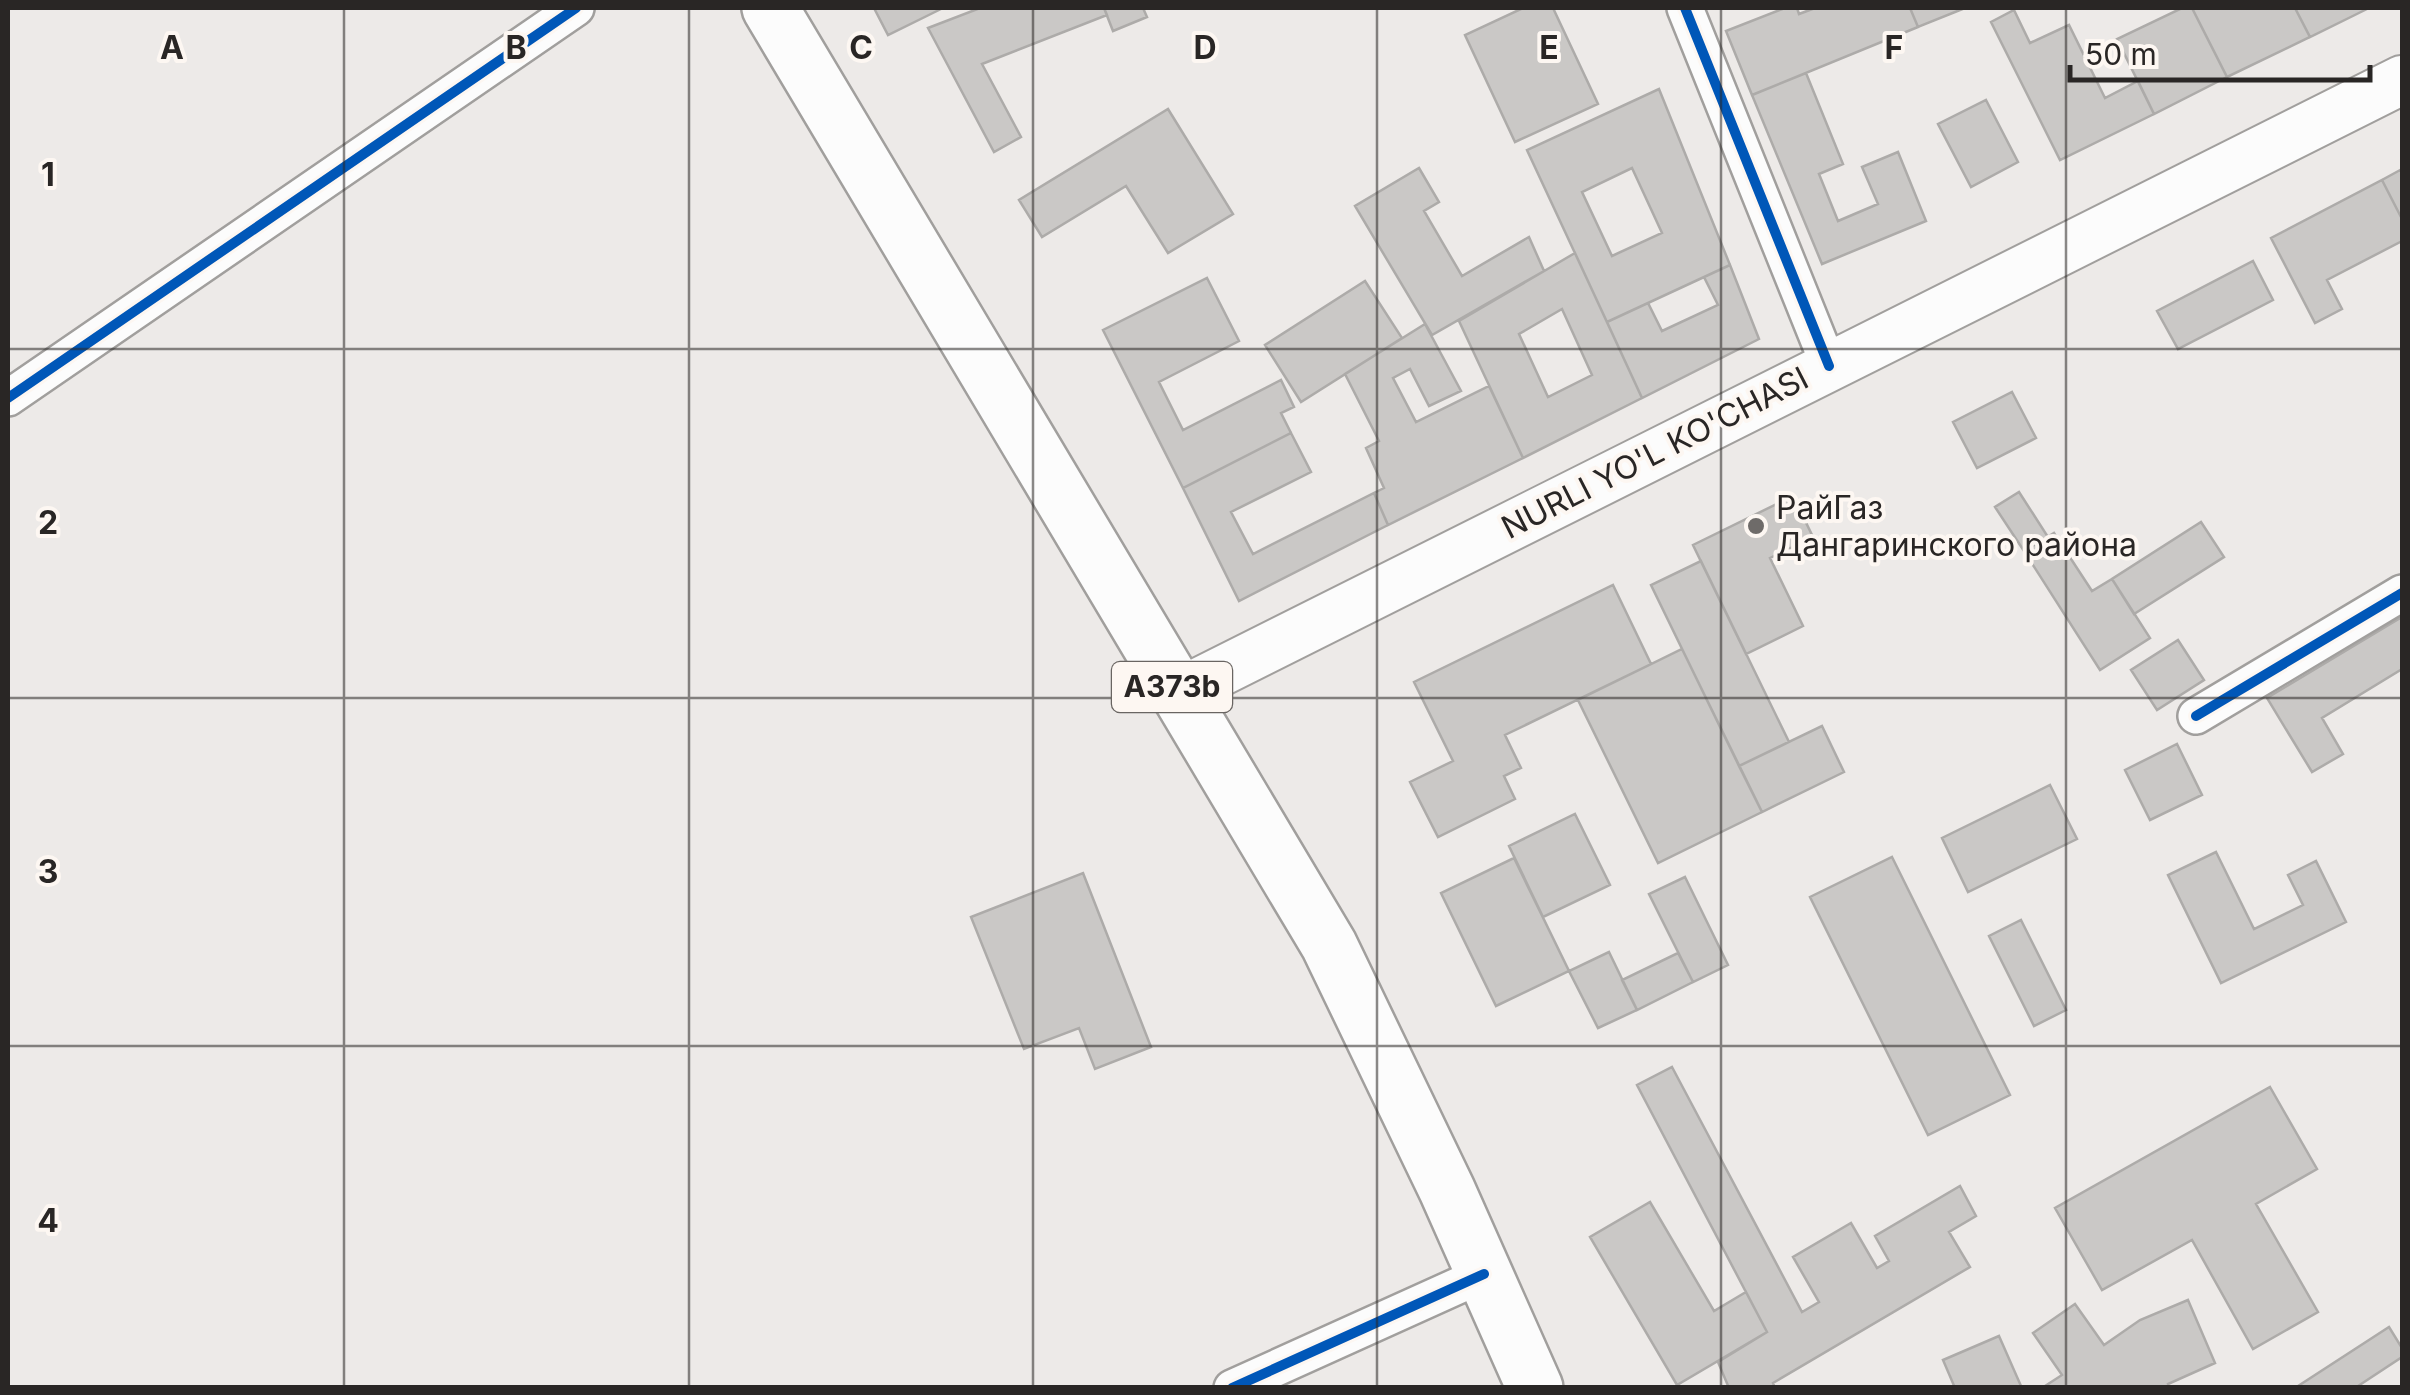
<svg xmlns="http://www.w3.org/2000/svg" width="2410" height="1395" viewBox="0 0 2410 1395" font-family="Inter,sans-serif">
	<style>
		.building { fill: #cac8c6; stroke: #adaba9; stroke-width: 2.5; fill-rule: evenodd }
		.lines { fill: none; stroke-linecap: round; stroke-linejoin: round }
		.minor-casing { stroke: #a19f9d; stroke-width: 40 }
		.secondary-casing { stroke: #a19f9d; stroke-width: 52 }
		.trunk-casing { stroke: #a19f9d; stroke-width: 60 }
		.minor { stroke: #fcfcfc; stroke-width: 35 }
		.secondary { stroke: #fcfcfc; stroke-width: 48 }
		.trunk { stroke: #fcfcfc; stroke-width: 55 }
		.cycleway-casing { stroke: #fdf7f2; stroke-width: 16 }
		.cycleway { stroke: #0057b8; stroke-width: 10 }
		.grid { fill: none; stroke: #292625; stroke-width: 2.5; stroke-opacity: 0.55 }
		.poi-dot { fill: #6e6b69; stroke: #fdf7f2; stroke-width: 4 }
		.labels { text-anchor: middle; stroke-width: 8; stroke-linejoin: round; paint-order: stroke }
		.shield { fill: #fdf7f2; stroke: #696562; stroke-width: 2.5 }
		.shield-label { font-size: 30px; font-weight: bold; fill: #292625 }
		.street-label { font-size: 32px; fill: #292625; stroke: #fdf7f2 }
		.poi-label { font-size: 32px; fill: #292625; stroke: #fdf7f2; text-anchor: start }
		.grid-label { font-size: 32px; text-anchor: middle; font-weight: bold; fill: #292625; stroke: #fdf7f2; stroke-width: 8; stroke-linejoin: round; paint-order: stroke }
	</style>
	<rect width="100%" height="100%" fill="#edeae8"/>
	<!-- building -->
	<path class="building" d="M874,8H943L888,35Z
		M980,8H1104L1107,15L982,64L1021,137L994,152L928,28Z
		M1104,8H1143L1147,17L1113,31Z
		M1523,8H1553L1598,104L1515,142L1465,35Z
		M1785,8H1797L1799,14L1815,8H1910L1918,27L1752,95L1726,31Z
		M1910,8H1965L1918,27Z
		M2182,8H2192L2227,77L2154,114L2117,39Z
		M2192,8H2295L2310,37L2227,77Z
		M2295,8H2369L2310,37Z
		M2014,10L2030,43L2069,25L2105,98L2138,81L2154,114L2060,160L1991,22Z
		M1806,73L1843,164L1819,174L1838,221L1878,204L1862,167L1898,152L1926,221L1822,264L1752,95Z
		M1659,89L1730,265L1607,322L1527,150ZM1632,168L1662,233L1612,256L1582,192Z
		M1986,100L2018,162L1971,187L1938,124Z
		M1168,109L1233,214L1168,253L1126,186L1042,237L1019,200Z
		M1419,168L1439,202L1424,211L1462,276L1529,237L1544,271L1432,335L1355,206Z
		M2402,169V219L2382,180Z
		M2382,180L2402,219V241L2327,280L2342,309L2315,323L2271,238Z
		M1575,253L1642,398L1523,458L1459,321ZM1562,309L1592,375L1548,397L1519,334Z
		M2253,261L2273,300L2178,349L2157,311Z
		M1730,265L1759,339L1642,398L1607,322L1648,303L1662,331L1718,305L1704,277Z
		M1207,278L1239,341L1159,382L1183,430L1281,380L1294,407L1281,413L1291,433L1183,488L1103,330Z
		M1365,281L1402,338L1301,402L1265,345Z
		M1425,324L1461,391L1429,406L1410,369L1393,378L1416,422L1489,386L1523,458L1388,525L1374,493L1384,488L1366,448L1379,441L1345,374Z
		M2012,392L2036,438L1977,468L1953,422Z
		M1291,433L1311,472L1231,512L1253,554L1374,493L1388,525L1239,601L1183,488Z
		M2019,492L2048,537L2024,551L1995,507Z
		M1793,496L1813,537L1770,558L1803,626L1746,654L1693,545Z
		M2201,522L2224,557L2134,614L2112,579Z
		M2054,533L2092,591L2112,579L2150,638L2100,670L2024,551Z
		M1701,561L1789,742L1739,766L1651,585Z
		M1613,585L1651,664L1505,735L1521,768L1504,776L1515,799L1438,837L1410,782L1453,761L1414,682Z
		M2402,617V669L2322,718L2343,754L2312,772L2267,698Z
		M2178,640L2204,680L2157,710L2131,670Z
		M1682,649L1762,812L1658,863L1578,700Z
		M1822,726L1844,772L1762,812L1739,766Z
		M2177,744L2202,795L2150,820L2125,770Z
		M2050,785L2077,839L1968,892L1942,838Z
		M1575,814L1610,885L1543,917L1509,846Z
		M2216,852L2254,929L2303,905L2288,875L2316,861L2346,922L2221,983L2168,875Z
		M1892,857L2010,1095L1928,1135L1810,897Z
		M1514,858L1569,971L1496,1006L1441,893Z
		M1083,873L1151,1047L1095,1069L1079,1028L1024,1049L971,917Z
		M1685,877L1728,965L1693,982L1649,894Z
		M2021,920L2066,1010L2034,1026L1989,936Z
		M1609,952L1637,1010L1598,1028L1569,971Z
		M1678,953L1693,982L1637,1010L1622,980Z
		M1672,1067L1802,1312L1819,1302L1793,1257L1851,1223L1877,1268L1889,1261L1875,1236L1960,1186L1976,1216L1949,1232L1970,1267L1773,1383L1775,1388H1729L1718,1362L1767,1332L1637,1085Z
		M2270,1087L2317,1169L2256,1204L2318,1312L2253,1349L2192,1240L2102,1290L2055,1208Z
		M1650,1202L1714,1311L1746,1292L1767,1332L1677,1385L1590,1237Z
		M2188,1300L2215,1363L2168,1384L2169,1388H2042L2062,1375L2033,1333L2075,1304L2104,1345L2140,1320Z
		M2389,1327L2402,1348V1357L2355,1388H2295Z
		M1999,1336L2021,1386L1955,1388L1943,1360Z"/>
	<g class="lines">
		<defs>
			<path id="minor" d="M1685,8L1829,366
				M8,398L576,8
				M2196,716L2402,593
				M1232,1388L1484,1274"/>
			<path id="secondary" d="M1176,694L2402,80"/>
			<path id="trunk" d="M770,8L1329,945L1447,1190L1535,1388"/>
		</defs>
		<!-- minor casing -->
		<use href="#minor" class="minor-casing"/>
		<!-- secondary casing -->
		<use href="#secondary" class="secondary-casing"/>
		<!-- trunk casing -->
		<use href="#trunk" class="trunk-casing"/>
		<!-- minor -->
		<use href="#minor" class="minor"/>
		<!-- secondary -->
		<use href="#secondary" class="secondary"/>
		<!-- trunk -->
		<use href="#trunk" class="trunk"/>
		<defs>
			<path id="cycleway" d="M1685,8L1829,366
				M8,398L576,8
				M2196,716L2402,593
				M1232,1388L1484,1274"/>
		</defs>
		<!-- cycleway casing -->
		<use href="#cycleway" class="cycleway-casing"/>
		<!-- cycleway -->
		<use href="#cycleway" class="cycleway"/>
	</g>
	<!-- grid -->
	<path class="grid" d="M344,8V1388M689,8V1388M1033,8V1388M1377,8V1388M1721,8V1388M2066,8V1388M8,349H2402M8,698H2402M8,1046H2402"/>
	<!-- markers -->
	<circle class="poi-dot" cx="1756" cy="526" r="10"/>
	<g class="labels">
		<!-- shield labels -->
		<rect class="shield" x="1112" y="662" width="120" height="50" rx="8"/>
		<g class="shield-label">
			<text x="1172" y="697">A373b</text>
		</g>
		<!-- street labels -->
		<g class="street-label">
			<text transform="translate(1655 453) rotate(-27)" y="11">NURLI YO'L KO'CHASI</text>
		</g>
		<!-- poi labels -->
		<g class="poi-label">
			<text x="1776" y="519">РайГаз<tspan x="1776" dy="37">Дангаринского района</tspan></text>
		</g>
	</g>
	<g class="grid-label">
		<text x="172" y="59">A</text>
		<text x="516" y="59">B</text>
		<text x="861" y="59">C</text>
		<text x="1205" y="59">D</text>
		<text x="1549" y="59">E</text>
		<text x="1894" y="59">F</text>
		<text x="48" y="186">1</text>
		<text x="48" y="534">2</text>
		<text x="48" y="883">3</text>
		<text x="48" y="1232">4</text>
	</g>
	<!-- border -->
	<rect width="2410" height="1395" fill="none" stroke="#292625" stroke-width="20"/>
	<!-- scale -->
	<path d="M2070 65v15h300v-15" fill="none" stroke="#292625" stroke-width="5"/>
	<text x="2085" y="65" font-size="30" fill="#292625" stroke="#fdf7f2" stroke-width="8" paint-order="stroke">50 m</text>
</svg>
